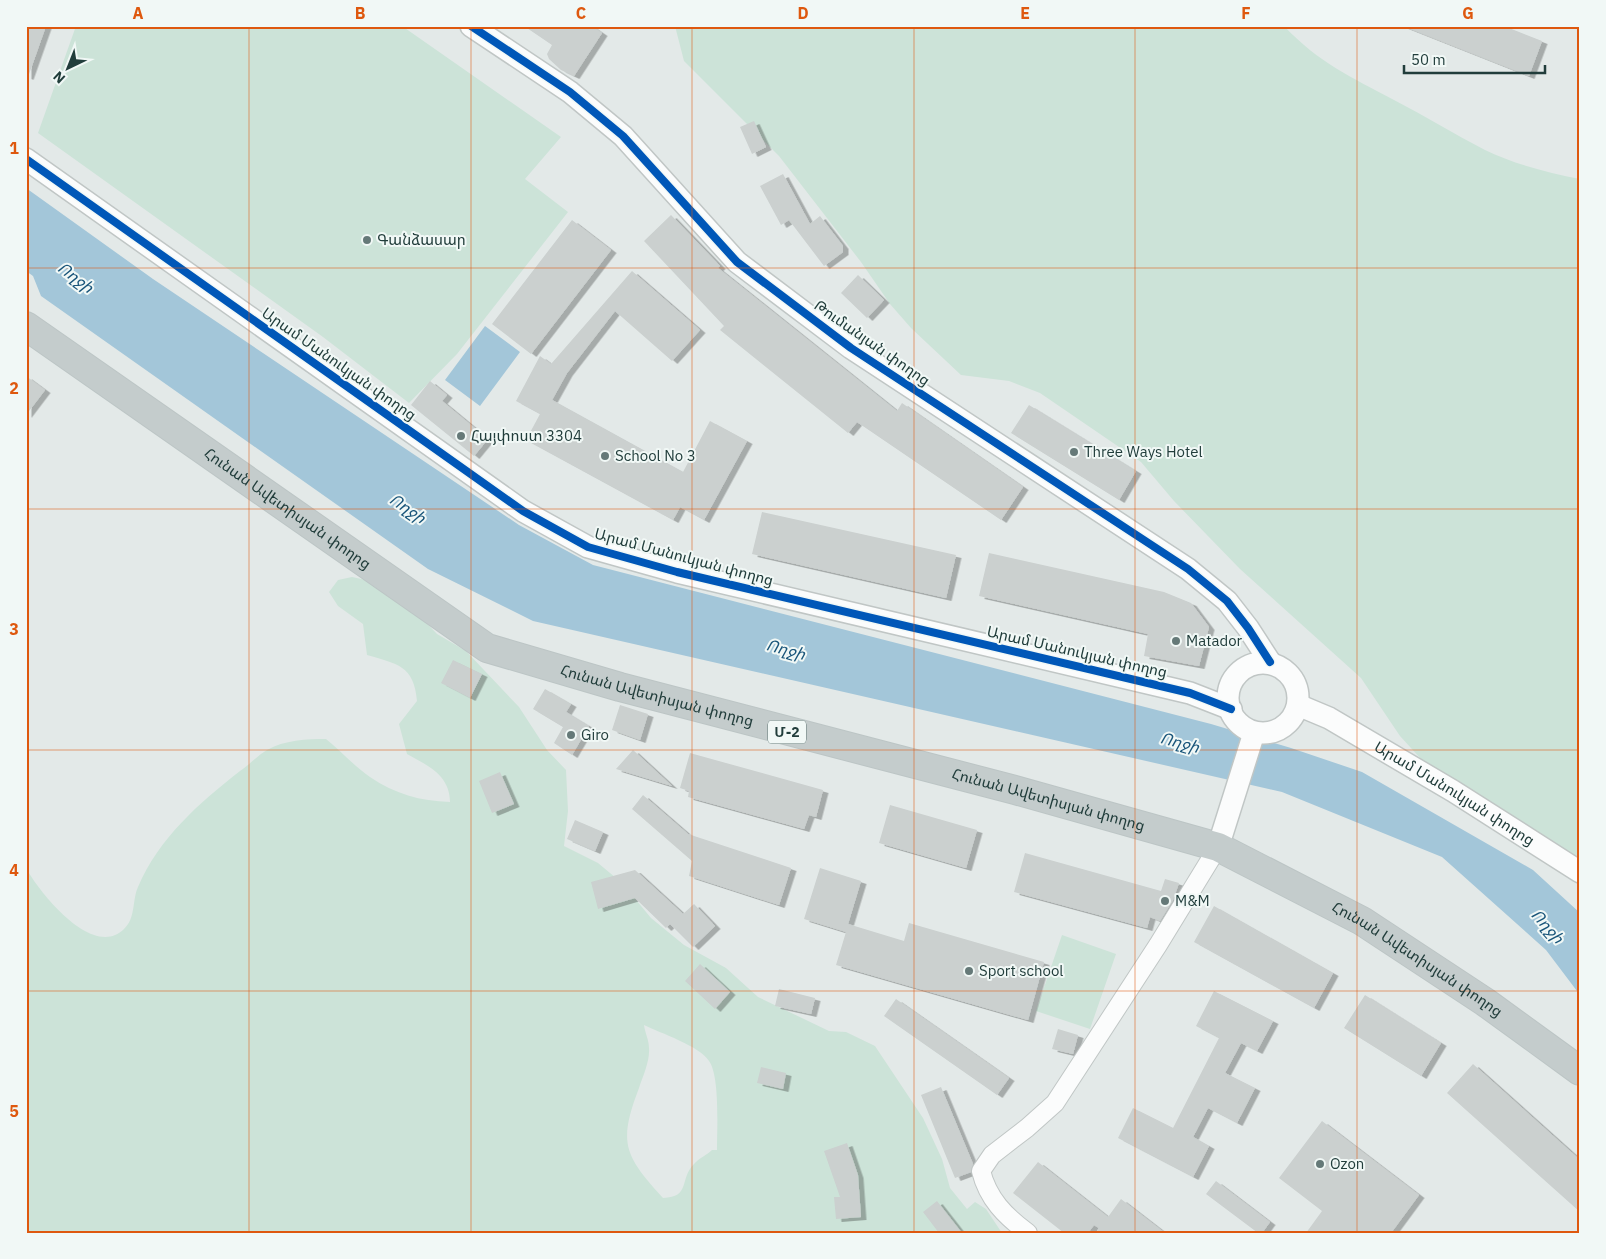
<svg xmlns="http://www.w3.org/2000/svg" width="1606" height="1259" viewBox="0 0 1606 1259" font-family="'IBM Plex Sans','Noto Sans Armenian',sans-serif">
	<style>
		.green { fill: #cce3d8; fill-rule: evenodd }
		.water { fill: #a3c6d9 }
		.building { fill: #cbd0cf; filter: url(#shadow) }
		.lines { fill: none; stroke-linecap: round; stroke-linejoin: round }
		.minor-casing { stroke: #c0c6c5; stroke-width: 20 }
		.tertiary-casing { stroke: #c0c6c5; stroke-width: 24 }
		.trunk-casing { stroke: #bcc5c5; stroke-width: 30 }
		.minor { stroke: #fbfcfc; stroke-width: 18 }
		.tertiary { stroke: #fbfcfc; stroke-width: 21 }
		.trunk { stroke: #c4cccc; stroke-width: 28 }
		.cycleway-casing { stroke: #f1f8f6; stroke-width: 11 }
		.cycleway { stroke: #0057b8; stroke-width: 8 }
		.grid { fill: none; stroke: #de580e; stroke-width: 1; stroke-opacity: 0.55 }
		.poi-dot { fill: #657978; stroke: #f1f8f6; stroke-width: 2 }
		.labels { text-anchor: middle; stroke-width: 4; stroke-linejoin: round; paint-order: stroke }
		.shield { fill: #f1f8f6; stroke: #5f7573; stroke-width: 1 }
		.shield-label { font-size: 14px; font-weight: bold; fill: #213d3b }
		.poi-label { font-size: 15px; fill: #213d3b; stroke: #f1f8f6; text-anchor: start }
		.street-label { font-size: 15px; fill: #213d3b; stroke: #f1f8f6 }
		.water-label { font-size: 16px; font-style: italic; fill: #19557a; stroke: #f1f8f6 }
		.neatline { fill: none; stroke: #de580e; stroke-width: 2 }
		.grid-label { font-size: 16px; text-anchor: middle; font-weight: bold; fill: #de580e }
	</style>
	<defs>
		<filter id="shadow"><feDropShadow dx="5.5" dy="3" stdDeviation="0" flood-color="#0004"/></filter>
	</defs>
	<rect width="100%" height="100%" fill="#e3e9e8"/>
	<!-- green -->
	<path class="green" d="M76,26H402L561,137L525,179L568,212L457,354L409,403L323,337L38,133Z
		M675,26H1284C1319,63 1351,77 1394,100C1425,116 1454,134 1485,150C1514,164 1548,173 1580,179V864L1432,771L1400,736L1361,678L1240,569L1174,501L1141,462L1040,393L1009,381L961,375L911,328L890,304L861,262L779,156L684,61Z
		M352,577L366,580L392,594L416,612L437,634L466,651L519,707L547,750L566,770L568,811L564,846L598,863L622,883L651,918L684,945L726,968L758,997L829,1031L846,1032L875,1046L923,1118L942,1159L950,1188L967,1209L975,1202L986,1209L1002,1233H26V868C39,892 93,960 124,929C136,918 132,900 138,887C159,838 199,803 240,771C249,765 257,756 267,750C284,740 307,739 326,739C341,751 354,766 370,777C395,794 420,801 450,802C450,775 427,765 407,754L399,724L417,701C414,665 397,664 367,655L363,624L338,606L329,592L338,580ZM644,1025C660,1033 700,1046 709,1061C720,1076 717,1130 717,1150H712C707,1155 699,1158 694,1164C679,1179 691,1197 663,1198C624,1155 618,1143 639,1088C643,1076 650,1061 649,1048C649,1040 645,1033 644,1025Z
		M1062,935L1116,954L1090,1029L1036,1011Z"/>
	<!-- water -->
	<path class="water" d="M26,188L153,279L519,525L593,565L1211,724L1291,748L1362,772L1533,870L1580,913V995L1546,950L1442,857L1282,792L533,621L428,569L41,296L33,276L26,271Z
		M485,326L520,352L480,406L445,380Z"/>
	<!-- building -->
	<path class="building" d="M26,26H46L28,77L26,76Z
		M524,26H592L602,33L574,76L561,70L549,59L547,54L552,45Z
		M1403,26H1504L1542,41L1529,76Z
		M754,121L766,147L752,154L740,127Z
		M783,174L810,224L820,216L843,246V252L824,266L789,220L781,225L760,186Z
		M671,215L720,266L718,268L897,411L902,403L1023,487L1001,520L857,422L848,433L720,330L724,326L644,241Z
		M572,220L611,250L531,354L492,324Z
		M632,271L700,330L672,361L615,311L567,373L552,400L683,472L710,421L747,441L704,520L680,507L673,520L526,440L540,414L516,401L540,356L551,364Z
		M858,275L884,300L867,318L841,293Z
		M26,376L45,390L26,415Z
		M430,381L447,395L442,401L488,439L474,456L411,405Z
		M1029,405L1136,471L1119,500L1011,433Z
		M762,512L956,555L946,598L752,554Z
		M989,553L1164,592L1191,603L1209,627L1199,666L1144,656L1148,634L979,596Z
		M453,660L482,674L470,698L441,683Z
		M545,689L571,704L566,712L589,726L572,755L554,743L563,727L533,709Z
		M620,705L648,714L640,740L612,730Z
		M633,750L672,786L616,769Z
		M690,753L823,790L816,817L809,815L804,829L688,797L689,791L680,788Z
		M500,772L514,804L492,813L479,781Z
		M643,795L688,834L791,868L779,905L689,876L692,861L632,809Z
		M890,805L977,830L966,868L879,843Z
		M575,820L603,832L595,851L567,839Z
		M1025,853L1161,891L1165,879L1179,883L1173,900L1160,921L1150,917L1147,928L1014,892Z
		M820,868L861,881L848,924L904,941L909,923L1044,962L1028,1020L836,965L846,932L804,919Z
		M635,870L683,914L694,904L715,926L693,947L670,924L666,928L635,898L598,909L591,882Z
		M1214,906L1333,973L1314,1008L1194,942Z
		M700,964L730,992L715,1009L685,981Z
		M779,989L815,998L811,1014L775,1006Z
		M1214,991L1273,1021L1257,1051L1241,1043L1225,1073L1255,1088L1237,1123L1208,1108L1193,1137L1209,1146L1193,1177L1118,1138L1133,1108L1173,1128L1219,1038L1196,1026Z
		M1365,995L1441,1043L1421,1076L1344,1028Z
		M896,999L1009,1078L997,1095L884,1016Z
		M1058,1029L1078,1035L1073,1054L1052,1049Z
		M1473,1064L1580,1160V1212L1447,1093Z
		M761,1067L786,1073L783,1089L757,1083Z
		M941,1087L973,1164L971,1172L955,1178L921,1095Z
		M1322,1121L1419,1195L1391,1233H1306L1322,1211L1279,1178Z
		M847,1143L858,1175L861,1217L836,1219L834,1197H840L824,1151Z
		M1038,1162L1108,1217L1121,1199L1165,1233H1096L1099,1228L1094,1225L1088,1233H1064L1013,1193Z
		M1216,1181L1270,1222L1262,1233H1258L1206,1194Z
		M937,1201L962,1233H939L923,1212Z"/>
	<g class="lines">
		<defs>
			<path id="minor" d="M1028,1233C1005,1216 988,1199 981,1171L992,1155L1027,1128L1055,1103L1158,945L1218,847"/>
			<g id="tertiary">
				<path d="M471,26L570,92L623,136L737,262L851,348L1188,569L1227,601L1248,628L1270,662"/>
				<path d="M26,159L523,511L588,547L677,572L1190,693L1231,709"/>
				<circle cx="1263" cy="698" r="35"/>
				<path id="s1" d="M1298,705L1329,718L1453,791L1580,872"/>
				<path d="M1218,847L1254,733"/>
			</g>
			<g id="trunk">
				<path id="s2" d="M26,326L487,648L620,687L1015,790L1218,847L1362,921L1485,1002L1580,1071"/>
			</g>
		</defs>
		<!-- minor casing -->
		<use href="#minor" class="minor-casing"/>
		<!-- tertiary casing -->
		<use href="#tertiary" class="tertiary-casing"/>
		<!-- trunk casing -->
		<use href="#trunk" class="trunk-casing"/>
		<!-- minor -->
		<use href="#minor" class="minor"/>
		<!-- tertiary -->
		<use href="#tertiary" class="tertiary"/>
		<!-- trunk -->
		<use href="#trunk" class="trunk"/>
		<defs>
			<path id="cycleway" d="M471,26L570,92L623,136L737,262L851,348L1188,569L1227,601L1248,628L1270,662
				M26,159L523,511L588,547L677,572L1190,693L1231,709"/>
		</defs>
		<!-- cycleway casing -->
		<use href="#cycleway" class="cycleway-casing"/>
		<!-- cycleway -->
		<use href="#cycleway" class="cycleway"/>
	</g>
	<!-- grid -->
	<path class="grid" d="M249,26V1233M471,26V1233M692,26V1233M914,26V1233M1135,26V1233M1357,26V1233M26,268H1580M26,509H1580M26,750H1580M26,991H1580"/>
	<!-- markers -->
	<g class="poi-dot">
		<circle cx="367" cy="240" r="5"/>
		<circle cx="461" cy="436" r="5"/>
		<circle cx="1074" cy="452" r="5"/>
		<circle cx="605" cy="456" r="5"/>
		<circle cx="1176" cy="641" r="5"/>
		<circle cx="571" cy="735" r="5"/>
		<circle cx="1165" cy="901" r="5"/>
		<circle cx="969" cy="971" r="5"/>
		<circle cx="1320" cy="1164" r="5"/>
	</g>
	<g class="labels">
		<!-- shield labels -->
		<rect class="shield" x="768" y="720.5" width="38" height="23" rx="4"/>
		<g class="shield-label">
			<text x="787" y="737">Մ-2</text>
		</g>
		<!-- poi labels -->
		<g class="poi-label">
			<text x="377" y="245">Գանձասար</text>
			<text x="471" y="441">Հայփոստ 3304</text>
			<text x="1084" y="457">Three Ways Hotel</text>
			<text x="615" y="461">School No 3</text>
			<text x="1186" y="646">Matador</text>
			<text x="581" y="740">Giro</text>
			<text x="1175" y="906">M&amp;M</text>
			<text x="979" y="976">Sport school</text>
			<text x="1330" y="1169">Ozon</text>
		</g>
		<!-- street labels -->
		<g class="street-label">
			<text transform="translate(872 343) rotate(35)" y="5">Թումանյան փողոց</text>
			<text transform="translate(339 364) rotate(35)" y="5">Արամ Մանուկյան փողոց</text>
			<text dy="5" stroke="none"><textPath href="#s2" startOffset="319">Հունան Ավետիսյան փողոց</textPath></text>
			<text transform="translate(684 557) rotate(15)" y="5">Արամ Մանուկյան փողոց</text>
			<text transform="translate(1077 652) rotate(13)" y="5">Արամ Մանուկյան փողոց</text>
			<text dy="5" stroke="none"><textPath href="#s2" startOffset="739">Հունան Ավետիսյան փողոց</textPath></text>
			<text dy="5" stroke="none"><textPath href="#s1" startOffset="180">Արամ Մանուկյան փողոց</textPath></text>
			<text dy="5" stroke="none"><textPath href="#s2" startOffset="1144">Հունան Ավետիսյան փողոց</textPath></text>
			<text dy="5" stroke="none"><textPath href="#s2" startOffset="1549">Հունան Ավետիսյան փողոց</textPath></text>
		</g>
		<!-- water labels -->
		<g class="water-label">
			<text transform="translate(76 277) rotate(37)" y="6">Ողջի</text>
			<text transform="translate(408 508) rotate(34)" y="6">Ողջի</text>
			<text transform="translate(786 649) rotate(15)" y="6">Ողջի</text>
			<text transform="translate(1180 742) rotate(15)" y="6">Ողջի</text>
			<text transform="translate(1548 926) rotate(48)" y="6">Ողջի</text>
		</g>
	</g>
	<!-- border -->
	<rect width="1606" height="1259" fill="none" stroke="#f1f8f6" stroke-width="55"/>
	<!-- north arrow -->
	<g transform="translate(68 68) rotate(223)" stroke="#f1f8f6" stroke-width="4" paint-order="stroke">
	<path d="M0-4L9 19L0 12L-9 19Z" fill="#213d3b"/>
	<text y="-8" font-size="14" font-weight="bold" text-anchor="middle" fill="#213d3b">N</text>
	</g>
	<!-- scale -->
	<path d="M1404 65v8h141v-8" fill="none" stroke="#213d3b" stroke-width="2.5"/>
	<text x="1411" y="65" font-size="15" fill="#213d3b" stroke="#f1f8f6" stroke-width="4" paint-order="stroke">50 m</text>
	<rect x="28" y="28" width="1550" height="1204" class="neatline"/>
	<g class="grid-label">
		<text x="138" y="19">A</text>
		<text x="360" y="19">B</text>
		<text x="581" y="19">C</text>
		<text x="803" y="19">D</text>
		<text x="1025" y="19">E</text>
		<text x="1246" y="19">F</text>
		<text x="1468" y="19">G</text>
		<text x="14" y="154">1</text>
		<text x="14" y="394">2</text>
		<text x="14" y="635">3</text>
		<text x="14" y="876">4</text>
		<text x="14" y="1117">5</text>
	</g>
</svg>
